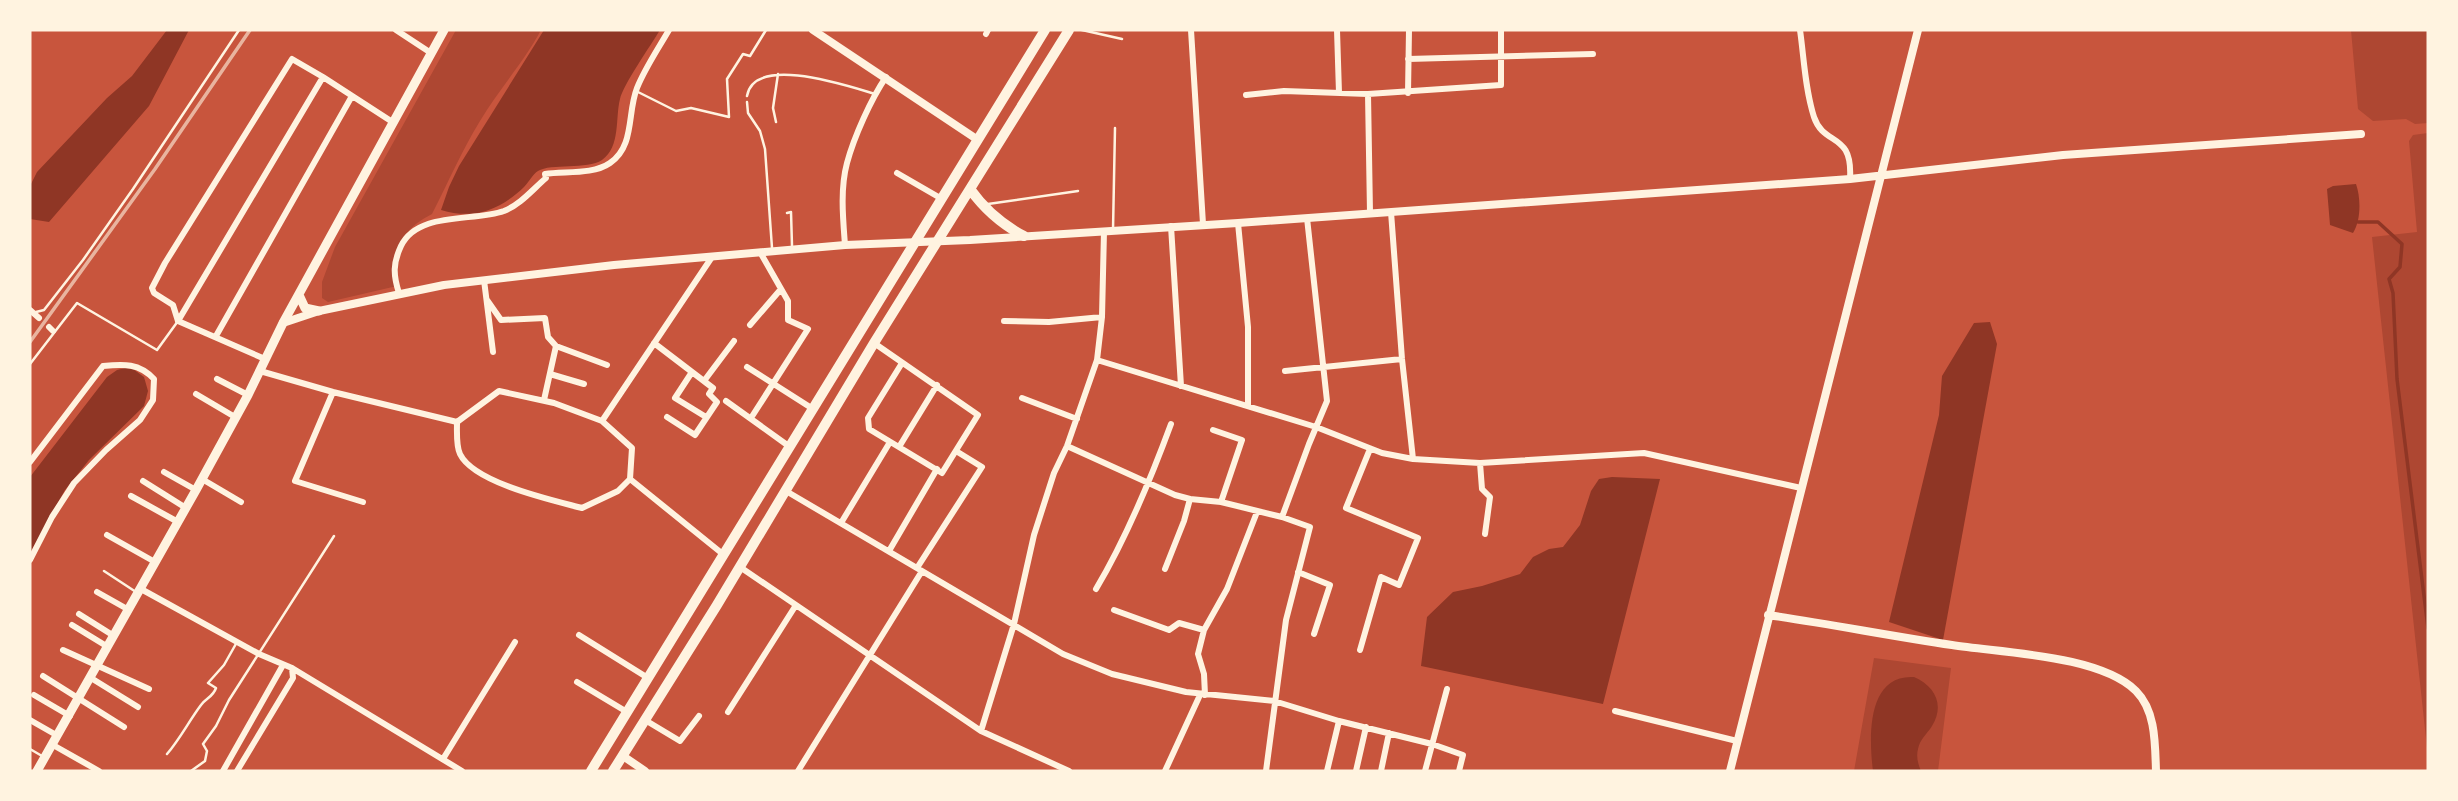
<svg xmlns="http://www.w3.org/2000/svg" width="2458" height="801" viewBox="0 0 2458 801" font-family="'Exo 2',sans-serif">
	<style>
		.green { fill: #ae4732 }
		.water { fill: #8f3625 }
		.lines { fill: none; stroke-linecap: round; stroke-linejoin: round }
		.stream { stroke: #8f3625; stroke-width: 3.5 }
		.service { stroke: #fff3e0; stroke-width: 2.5 }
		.minor { stroke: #fff3e0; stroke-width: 6 }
		.tertiary { stroke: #fff3e0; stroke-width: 8 }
		.secondary { stroke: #fff3e0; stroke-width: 9 }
		.primary { stroke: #fff3e0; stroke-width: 10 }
		.rail { stroke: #e9b49f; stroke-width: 3.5 }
	</style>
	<rect width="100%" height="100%" fill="#c8553d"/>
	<!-- green -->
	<path class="green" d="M456,30H541C524,62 499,89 480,121C462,150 448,183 432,214C395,233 400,249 397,286L328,302L322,298V282L335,247Z
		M2351,30H2428V123L2415,124L2406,119L2373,121L2358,109Z
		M2428,133V757L2372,237L2417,232L2409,141L2413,135Z
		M1874,658L1951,668L1938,771H1854Z"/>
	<!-- water -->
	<path class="water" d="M167,30H189L149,106L49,222L30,219V186L37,172L107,98L132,76Z
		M544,30H660C651,45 623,85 620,99C615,119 621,146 602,160C587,170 551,163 538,171C533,174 529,182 524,187C500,210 474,220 441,210L449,187L459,166Z
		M2356,184C2361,198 2361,221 2353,233L2330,225L2327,189L2333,186Z
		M1990,322L1997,344L1943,640L1889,622L1939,415L1942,376L1974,323Z
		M125,368L133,369L144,377L148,391L144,406L89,460L65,490L30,553V477L107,377L117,370Z
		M1612,477L1660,479L1603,704L1421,666L1427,617L1453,592L1482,586L1520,574L1533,557L1549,549L1563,547L1580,525L1591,491L1599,479Z
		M1914,677C1935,686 1945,705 1932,726C1927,734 1920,739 1918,749C1916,757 1918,764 1921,771H1873C1869,739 1866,674 1914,677Z"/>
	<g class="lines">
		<!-- stream -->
		<path class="stream" d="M2358,222H2378L2402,244L2400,267L2389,279L2393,293L2397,379L2428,628"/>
		<!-- service -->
		<path class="service" d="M1082,30L1122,39
			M636,91L676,111L691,108L729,117L727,79L743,54L750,56L766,30
			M747,96C754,54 848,86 875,94
			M747,102L748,113L760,131L765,149L772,248
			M776,122L773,108L778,74
			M988,204L1078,191
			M787,213L791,212L792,246
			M1113,230L1115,128
			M36,312L44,310L83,260L133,189L239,30
			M30,364L77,303L157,350L178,321
			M104,571L136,592
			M30,749L42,756
			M167,754C180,739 189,721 201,705C206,698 213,697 216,688L208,683L224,665L237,642
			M191,771L205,761L207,751L203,744L216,726L229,700L334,536"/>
		<!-- minor -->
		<path class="minor" d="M396,30L431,53
			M1191,30L1203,224
			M1337,30L1339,93
			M1800,30C1804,58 1805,89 1814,117C1824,147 1853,131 1850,179
			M986,34L988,30
			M1408,59L1593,54
			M1408,93L1409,30
			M1246,95L1284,91L1368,94
			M897,173L942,199
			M1391,212L1402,359L1413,459
			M1370,213L1368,94L1501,85V30
			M1238,223L1248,327V405
			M1171,226L1181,386
			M845,245C843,219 840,189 847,163C854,137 871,99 886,77
			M484,280L493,352
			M399,293C393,275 393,263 401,246C418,211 473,222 504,211C521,204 532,190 546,178L545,174C565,171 593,175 610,163C635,146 627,113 637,88C645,68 658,49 669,30
			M487,300L501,320L545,318L548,337L556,346L607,365
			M30,310L39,318
			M178,321L173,305L154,293L152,288L165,263L292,59L323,77L394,123
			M178,321L323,77
			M178,321L265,359
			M1004,321L1049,322L1102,317
			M750,325L781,289
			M49,327L53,331
			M216,336L352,96
			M654,343L713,388L709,394L717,402L695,435L667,417
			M874,343L978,415L942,473L869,429L868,418L902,363
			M1097,360L1316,427L1382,453L1413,459L1480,463L1644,453L1801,488
			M747,367L813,409
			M260,371L333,392L457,422C457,432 456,446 460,454C474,483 552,500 582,508L618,491L630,479L632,448L602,421L554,403L499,391L457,422
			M1285,371L1402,359
			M692,372L675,398L706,417
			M550,374L584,384
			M217,379L248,395
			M704,381L734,341
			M333,392L295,481L363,502
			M196,394L235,417
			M1022,398L1077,419
			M544,400L556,346
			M726,401L790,447
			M751,418L808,329L788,320V301L760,252
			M602,421L712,257
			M1213,430L1242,440L1221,502
			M1067,446L1175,495L1190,499L1221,502L1282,517L1310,527L1286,620L1266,771
			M899,447L937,385
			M30,462L103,366C124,364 139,363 154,379L153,400L140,420L106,450L74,483L52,517L30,560
			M1480,463L1482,489L1490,497L1485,534
			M164,472L196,490
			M202,479L241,502
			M630,479L724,555
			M143,481L186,508
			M786,491L1063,654L1112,674L1186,692L1274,701L1339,721L1432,744L1463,755L1459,771
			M131,496L178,522
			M1282,517L1309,444L1327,401L1307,218
			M841,523L890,442
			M107,535L155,562
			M889,551L937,469
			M740,567L981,731L1069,771
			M917,568L982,467L956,451
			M1165,569L1184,521L1190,499
			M1298,572L1330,585L1314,634
			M141,589L259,654L292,668L462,771
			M1096,589C1127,537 1150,481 1171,424
			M97,592L129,610
			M1114,610L1169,630L1179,623L1204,630
			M79,614L114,636
			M72,625L108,647
			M579,635L648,678
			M63,650L149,689
			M1360,650L1381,577L1399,585L1418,538L1346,508L1370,449
			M43,676L124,727
			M91,678L138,707
			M577,682L627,712
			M34,695L70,716
			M1205,695L1204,674L1198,654L1204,630L1227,589L1257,512
			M1615,711L1737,741
			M728,712L796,605
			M30,720L58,736
			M645,720L680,741L699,716
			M981,731L1014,624L1034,535L1054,473L1067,446L1097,360L1102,317L1104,231
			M53,745L99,771
			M443,759L515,642
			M223,771L283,665
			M237,771L293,678L292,668
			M798,771L922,571
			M1165,771L1200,695
			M1327,771L1339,721
			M1356,771L1366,727
			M1381,771L1389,733
			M1425,771L1447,689"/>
		<!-- tertiary -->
		<path class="tertiary" d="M813,30L978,140
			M283,323L319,311L444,285L614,265L845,245L970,240L1238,223L1850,179L2063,155L2361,134
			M1768,615C1830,624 1891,636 1952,645C2002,653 2100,655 2136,691C2156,711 2155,744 2156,771
			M623,756L645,771
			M1730,771L1918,30"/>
		<!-- secondary -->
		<path class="secondary" d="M299,295L305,308L319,311
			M37,771L196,490L248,395L283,323L444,30"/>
		<!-- primary -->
		<path class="primary" d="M970,189C985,210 1001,224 1024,236
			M591,771L1045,30
			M613,771L717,605L874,343L1069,30"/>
		<!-- rail -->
		<path class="rail" d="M30,342L155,169L250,30"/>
	</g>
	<!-- border -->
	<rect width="2458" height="801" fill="none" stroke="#fff3e0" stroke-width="63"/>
</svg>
